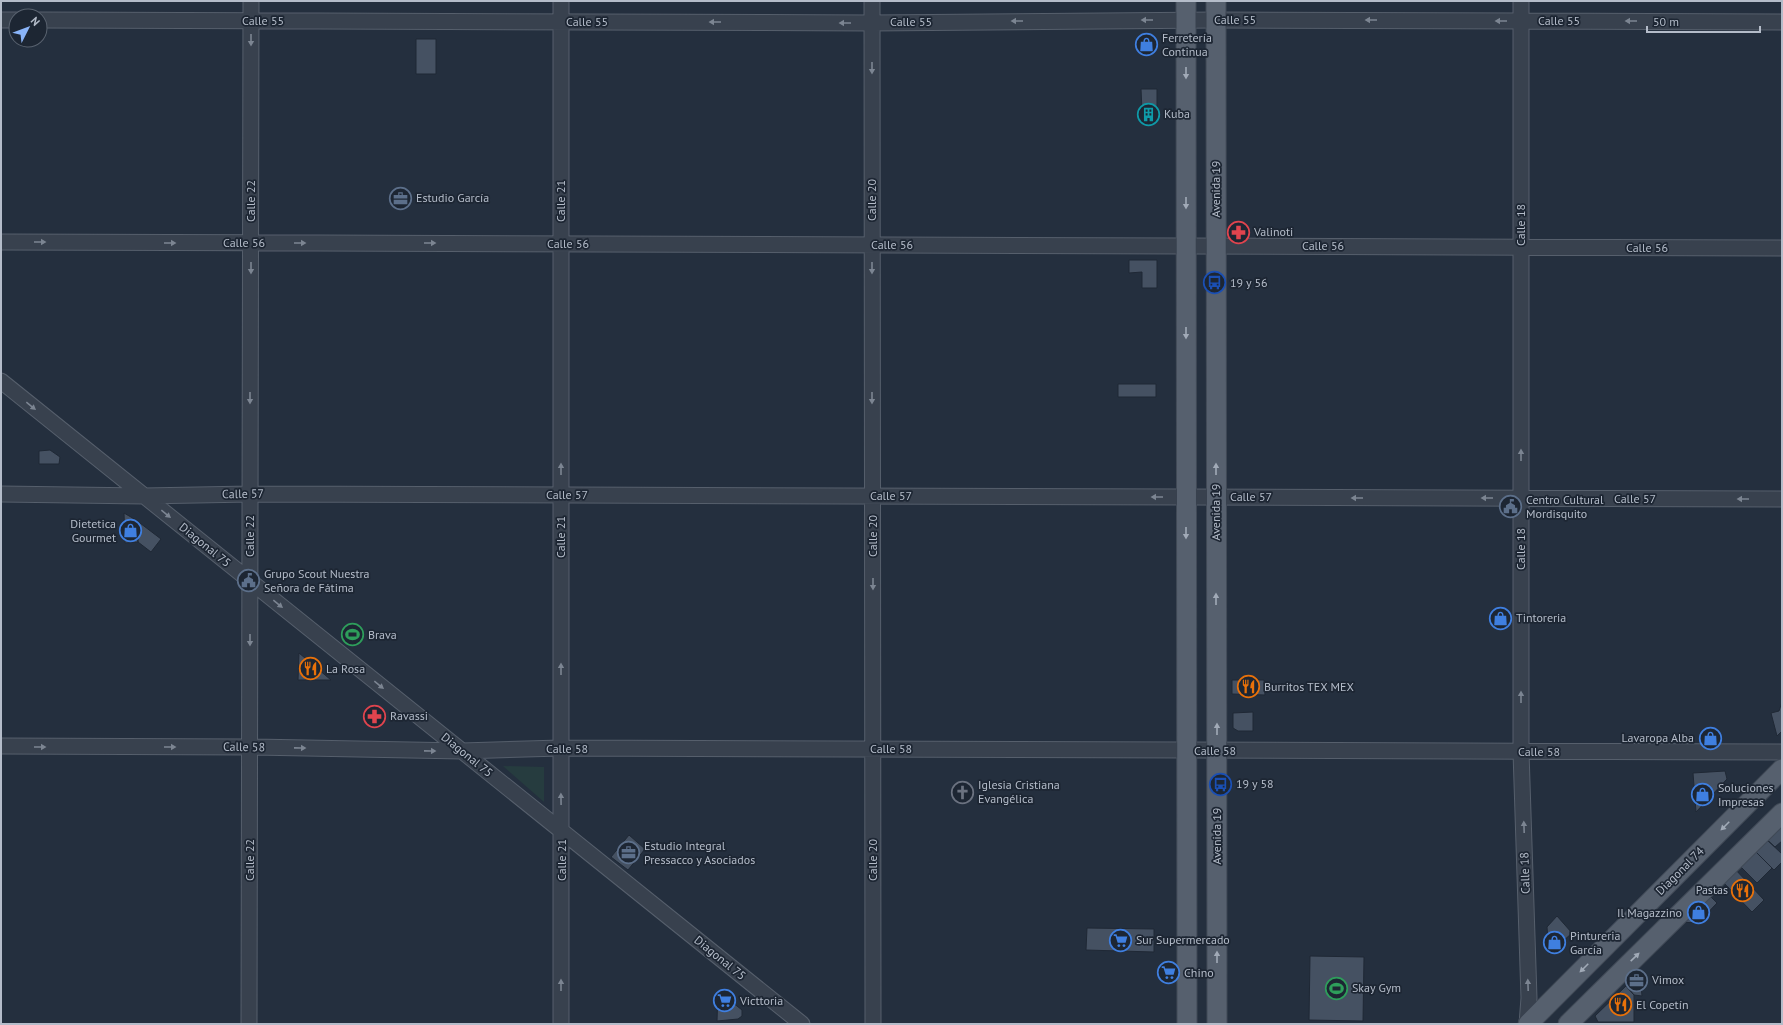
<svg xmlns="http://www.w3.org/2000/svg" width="1783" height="1025" viewBox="0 0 1783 1025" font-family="'PT Sans',sans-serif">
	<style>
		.green { fill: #263c3f }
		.building { fill: #455162; stroke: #1f2835 }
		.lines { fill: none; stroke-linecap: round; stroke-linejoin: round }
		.minor-casing { stroke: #565f6c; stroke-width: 17 }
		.major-casing { stroke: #414a57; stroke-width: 21 }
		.minor { stroke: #38414e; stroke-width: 15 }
		.major { stroke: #56606e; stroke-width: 19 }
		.oneway { fill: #7c8592 }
		.oneway2 { fill: #a1aab7 }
		.labels { text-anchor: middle; stroke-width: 3.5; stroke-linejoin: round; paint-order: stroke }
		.street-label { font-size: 12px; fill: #b4bcc9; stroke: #1d2633 }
		.poi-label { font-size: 12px; fill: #b4bcc9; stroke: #1d2633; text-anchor: start }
	</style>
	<rect width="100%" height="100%" fill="#242f3e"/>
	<!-- green -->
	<path class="green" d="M503,766L544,767V802Z"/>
	<!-- building -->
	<path class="building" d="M416,39H436V74H416Z
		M1141,89H1157V110L1142,111Z
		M1157,110V117H1142V111Z
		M1129,260H1157V288H1142V272L1129,273Z
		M1118,384H1156V397H1118Z
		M50,450L60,457L59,464H39V451Z
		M124,513L136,520L138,542L125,543Z
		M136,520L161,539L151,552L138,542Z
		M352,627L361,634L352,644L344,636Z
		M299,653L331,680H298Z
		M1232,680H1264L1265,695L1232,694Z
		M1782,702V731L1777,736L1771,713L1779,711Z
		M1253,712V731H1238L1233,728V713Z
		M1725,771L1727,779L1696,812L1693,773Z
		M1782,824V841L1775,847L1764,837Z
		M629,835L645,849L628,870L611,857Z
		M1764,837L1782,854V862L1774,870L1752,848Z
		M1752,848L1772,868L1757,883L1737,863Z
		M1734,868L1764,900L1752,912L1721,880Z
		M1707,893L1717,903L1698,923L1679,922Z
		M1557,916L1572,933L1549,954L1547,927Z
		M1087,928L1154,929V952L1086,950Z
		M1310,956L1364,957L1363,1021L1309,1020Z
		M1640,974L1642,996L1634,995L1626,986Z
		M1626,986L1634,995V1022H1598L1595,1016Z
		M718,991L742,1010V1016L738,1019L717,1021Z"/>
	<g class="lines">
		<defs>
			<path id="minor" d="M872,1L873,1024
				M1521,1V752L1529,998L1527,1024
				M1,20H16
				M40,20L872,23L1216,20L1782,22
				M1,242L1782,248
				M1,381L802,1024
				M1,494L144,496L250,494L1782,499
				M1,746L250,747L462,751L561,748L1782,752
				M249,1024L251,1
				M561,1024V1"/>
			<path id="major" d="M1186,1L1187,1024
				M1216,1L1217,1024
				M1528,1024L1782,769
				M1568,1024L1782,813"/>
		</defs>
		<!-- minor casing -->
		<use href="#minor" class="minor-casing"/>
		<!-- major casing -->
		<use href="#major" class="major-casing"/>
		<!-- minor -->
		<use href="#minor" class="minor"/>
		<!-- major -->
		<use href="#major" class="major"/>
	</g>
	<!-- one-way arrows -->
	<defs><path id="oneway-solid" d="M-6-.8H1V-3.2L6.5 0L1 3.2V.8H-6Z"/></defs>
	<g class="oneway">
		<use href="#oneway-solid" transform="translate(1147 20) rotate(180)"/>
		<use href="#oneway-solid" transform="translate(1371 20) rotate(-180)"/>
		<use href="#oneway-solid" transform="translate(1017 21) rotate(180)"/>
		<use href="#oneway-solid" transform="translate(1501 21) rotate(-180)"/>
		<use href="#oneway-solid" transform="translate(1631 21) rotate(-180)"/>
		<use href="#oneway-solid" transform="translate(715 22) rotate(-180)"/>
		<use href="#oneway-solid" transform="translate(845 23) rotate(-180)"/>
		<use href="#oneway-solid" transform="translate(251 40) rotate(90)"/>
		<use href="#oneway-solid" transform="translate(872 68) rotate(90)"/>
		<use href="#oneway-solid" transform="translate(40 242)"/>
		<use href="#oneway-solid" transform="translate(170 243)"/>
		<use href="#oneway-solid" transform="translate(300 243)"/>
		<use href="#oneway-solid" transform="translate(430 243)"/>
		<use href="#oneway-solid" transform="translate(251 268) rotate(90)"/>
		<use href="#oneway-solid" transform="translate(872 268) rotate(90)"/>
		<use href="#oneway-solid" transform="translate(250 398) rotate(90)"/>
		<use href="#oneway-solid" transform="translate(872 398) rotate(90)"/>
		<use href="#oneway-solid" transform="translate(31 406) rotate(39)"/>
		<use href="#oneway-solid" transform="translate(1521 455) rotate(-90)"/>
		<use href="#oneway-solid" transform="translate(561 469) rotate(-90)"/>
		<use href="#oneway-solid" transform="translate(1157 497) rotate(-180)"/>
		<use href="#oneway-solid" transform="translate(1357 498) rotate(-180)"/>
		<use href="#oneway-solid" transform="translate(1487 498) rotate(-180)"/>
		<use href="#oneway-solid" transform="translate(1743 499) rotate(-180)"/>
		<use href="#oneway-solid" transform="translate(166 514) rotate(39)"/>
		<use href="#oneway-solid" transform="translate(873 584) rotate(90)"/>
		<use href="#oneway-solid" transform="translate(278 604) rotate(39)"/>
		<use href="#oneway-solid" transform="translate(250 640) rotate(90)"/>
		<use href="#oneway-solid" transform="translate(561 669) rotate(-90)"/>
		<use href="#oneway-solid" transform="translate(379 685) rotate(39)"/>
		<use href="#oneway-solid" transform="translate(1521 697) rotate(-90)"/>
		<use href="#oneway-solid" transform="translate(40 747)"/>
		<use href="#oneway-solid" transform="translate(170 747)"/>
		<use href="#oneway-solid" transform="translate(300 748) rotate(1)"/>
		<use href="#oneway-solid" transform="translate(430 751) rotate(1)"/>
		<use href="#oneway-solid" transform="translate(561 799) rotate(-91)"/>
		<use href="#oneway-solid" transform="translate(1524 827) rotate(-92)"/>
		<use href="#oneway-solid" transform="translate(561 985) rotate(-90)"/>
		<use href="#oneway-solid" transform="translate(1528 985) rotate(-92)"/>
	</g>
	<g class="oneway2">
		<use href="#oneway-solid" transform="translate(1186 73) rotate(90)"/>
		<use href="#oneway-solid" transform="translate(1186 203) rotate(90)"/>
		<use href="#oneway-solid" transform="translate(1186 333) rotate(90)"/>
		<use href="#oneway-solid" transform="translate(1216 469) rotate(-90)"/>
		<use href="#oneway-solid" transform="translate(1186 533) rotate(90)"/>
		<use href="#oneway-solid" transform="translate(1216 599) rotate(-90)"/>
		<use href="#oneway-solid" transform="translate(1217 729) rotate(-90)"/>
		<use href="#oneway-solid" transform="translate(1725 826) rotate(135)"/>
		<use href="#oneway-solid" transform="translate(1217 957) rotate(-90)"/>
		<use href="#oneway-solid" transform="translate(1635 957) rotate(-44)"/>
		<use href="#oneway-solid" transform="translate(1584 968) rotate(135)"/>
	</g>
	<!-- icons -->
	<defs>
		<symbol id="shop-ring" viewBox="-11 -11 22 22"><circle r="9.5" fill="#1d2633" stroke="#3f7fe0" stroke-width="1.5"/><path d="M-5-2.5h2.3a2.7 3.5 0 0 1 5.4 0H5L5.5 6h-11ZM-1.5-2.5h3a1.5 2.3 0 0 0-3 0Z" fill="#3f7fe0"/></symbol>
		<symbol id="building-ring" viewBox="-11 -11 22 22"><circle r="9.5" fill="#1d2633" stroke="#0f9aa8" stroke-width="1.5"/><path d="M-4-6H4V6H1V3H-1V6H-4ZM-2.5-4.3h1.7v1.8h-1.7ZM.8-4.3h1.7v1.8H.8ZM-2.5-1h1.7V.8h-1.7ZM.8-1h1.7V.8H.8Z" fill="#0f9aa8"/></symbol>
		<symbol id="office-ring" viewBox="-11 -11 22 22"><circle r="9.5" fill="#1d2633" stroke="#5c6f8a" stroke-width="1.5"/><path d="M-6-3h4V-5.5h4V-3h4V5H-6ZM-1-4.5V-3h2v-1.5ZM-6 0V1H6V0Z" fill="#5c6f8a"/></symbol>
		<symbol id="pharmacy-ring" viewBox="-11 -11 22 22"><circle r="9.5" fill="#1d2633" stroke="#e0444e" stroke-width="1.5"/><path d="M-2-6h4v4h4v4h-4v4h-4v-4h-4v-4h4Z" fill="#e0444e"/></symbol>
		<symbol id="bus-ring" viewBox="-11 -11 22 22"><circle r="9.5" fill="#1d2633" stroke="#1a4fb4" stroke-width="1.5"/><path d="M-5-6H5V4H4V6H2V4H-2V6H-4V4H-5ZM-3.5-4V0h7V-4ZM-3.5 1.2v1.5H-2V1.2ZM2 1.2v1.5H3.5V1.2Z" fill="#1a4fb4"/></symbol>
		<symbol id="civic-ring" viewBox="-11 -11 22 22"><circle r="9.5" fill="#1d2633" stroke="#5c6f8a" stroke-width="1.5"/><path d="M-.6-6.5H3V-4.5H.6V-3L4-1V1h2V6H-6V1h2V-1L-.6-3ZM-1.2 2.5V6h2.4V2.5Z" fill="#5c6f8a"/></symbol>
		<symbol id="stadium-ring" viewBox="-11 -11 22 22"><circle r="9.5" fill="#1d2633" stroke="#2e9e5b" stroke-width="1.5"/><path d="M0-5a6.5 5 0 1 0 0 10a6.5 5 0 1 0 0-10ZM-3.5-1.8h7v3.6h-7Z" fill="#2e9e5b"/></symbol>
		<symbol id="restaurant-ring" viewBox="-11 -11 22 22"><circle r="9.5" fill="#1d2633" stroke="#e8710a" stroke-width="1.5"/><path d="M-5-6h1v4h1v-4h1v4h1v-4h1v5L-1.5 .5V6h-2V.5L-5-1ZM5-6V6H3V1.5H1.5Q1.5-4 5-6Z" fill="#e8710a"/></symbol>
		<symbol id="church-ring" viewBox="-11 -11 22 22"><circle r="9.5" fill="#1d2633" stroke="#6b7280" stroke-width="1.5"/><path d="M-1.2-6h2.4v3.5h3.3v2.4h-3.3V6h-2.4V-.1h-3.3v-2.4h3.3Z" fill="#6b7280"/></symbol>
		<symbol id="supermarket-ring" viewBox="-11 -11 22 22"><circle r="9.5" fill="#1d2633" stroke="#3f7fe0" stroke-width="1.5"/><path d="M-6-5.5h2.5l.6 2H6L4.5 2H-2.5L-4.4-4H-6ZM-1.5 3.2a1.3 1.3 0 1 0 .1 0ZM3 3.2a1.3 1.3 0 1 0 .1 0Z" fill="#3f7fe0"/></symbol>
	</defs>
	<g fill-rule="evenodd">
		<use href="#shop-ring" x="1134" y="32" width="25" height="25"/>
		<use href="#building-ring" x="1136" y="102" width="25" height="25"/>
		<use href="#office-ring" x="388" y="186" width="25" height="25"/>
		<use href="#pharmacy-ring" x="1226" y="220" width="25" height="25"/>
		<use href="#bus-ring" x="1202" y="270" width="25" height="25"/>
		<use href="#civic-ring" x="1498" y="494" width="25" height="25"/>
		<use href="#shop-ring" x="118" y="518" width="25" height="25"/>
		<use href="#civic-ring" x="236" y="568" width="25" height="25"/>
		<use href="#shop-ring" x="1488" y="606" width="25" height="25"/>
		<use href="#stadium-ring" x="340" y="622" width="25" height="25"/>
		<use href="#restaurant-ring" x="298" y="656" width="25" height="25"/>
		<use href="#restaurant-ring" x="1236" y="674" width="25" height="25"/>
		<use href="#pharmacy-ring" x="362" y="704" width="25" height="25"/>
		<use href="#shop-ring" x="1698" y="726" width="25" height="25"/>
		<use href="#bus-ring" x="1208" y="772" width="25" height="25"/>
		<use href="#church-ring" x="950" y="780" width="25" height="25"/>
		<use href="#shop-ring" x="1690" y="782" width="25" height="25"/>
		<use href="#office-ring" x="616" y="840" width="25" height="25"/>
		<use href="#restaurant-ring" x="1730" y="878" width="25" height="25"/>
		<use href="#shop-ring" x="1686" y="900" width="25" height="25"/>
		<use href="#supermarket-ring" x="1108" y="928" width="25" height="25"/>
		<use href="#shop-ring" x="1542" y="930" width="25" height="25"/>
		<use href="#supermarket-ring" x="1156" y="960" width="25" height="25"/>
		<use href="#office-ring" x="1624" y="968" width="25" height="25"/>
		<use href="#stadium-ring" x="1324" y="976" width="25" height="25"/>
		<use href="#supermarket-ring" x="712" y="988" width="25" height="25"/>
		<use href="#restaurant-ring" x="1608" y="992" width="25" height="25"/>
	</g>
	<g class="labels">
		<!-- street labels -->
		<g class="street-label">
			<text x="1235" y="24">Calle 55</text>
			<text x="263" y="25">Calle 55</text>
			<text x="1559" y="25">Calle 55</text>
			<text x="587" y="26">Calle 55</text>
			<text x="911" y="26">Calle 55</text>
			<text transform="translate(1216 189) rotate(-90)" y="4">Avenida 19</text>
			<text transform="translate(872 200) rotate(-90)" y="4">Calle 20</text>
			<text transform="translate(251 201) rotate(-90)" y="4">Calle 22</text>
			<text transform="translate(561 201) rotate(-90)" y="4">Calle 21</text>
			<text transform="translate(1521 225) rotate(-90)" y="4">Calle 18</text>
			<text x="244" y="247">Calle 56</text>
			<text x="568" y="248">Calle 56</text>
			<text x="892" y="249">Calle 56</text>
			<text x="1323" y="250">Calle 56</text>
			<text x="1647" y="252">Calle 56</text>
			<text transform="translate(243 494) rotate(-1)" y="4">Calle 57</text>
			<text x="567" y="499">Calle 57</text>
			<text x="891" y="500">Calle 57</text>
			<text x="1251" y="501">Calle 57</text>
			<text x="1635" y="503">Calle 57</text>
			<text transform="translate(1216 512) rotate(-90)" y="4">Avenida 19</text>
			<text transform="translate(250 536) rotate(-90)" y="4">Calle 22</text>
			<text transform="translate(873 536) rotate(-90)" y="4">Calle 20</text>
			<text transform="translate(561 537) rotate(-90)" y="4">Calle 21</text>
			<text transform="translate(205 545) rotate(39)" y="4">Diagonal 75</text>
			<text transform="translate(1521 549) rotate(-90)" y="4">Calle 18</text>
			<text transform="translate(244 747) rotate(1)" y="4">Calle 58</text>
			<text x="567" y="753">Calle 58</text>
			<text x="891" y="753">Calle 58</text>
			<text x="1215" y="755">Calle 58</text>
			<text x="1539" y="756">Calle 58</text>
			<text transform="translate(467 755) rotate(39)" y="4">Diagonal 75</text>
			<text transform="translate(1217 836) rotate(-90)" y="4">Avenida 19</text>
			<text transform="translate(250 860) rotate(-90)" y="4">Calle 22</text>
			<text transform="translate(562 860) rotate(-90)" y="4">Calle 21</text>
			<text transform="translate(873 860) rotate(-90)" y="4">Calle 20</text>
			<text transform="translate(1680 871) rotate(-45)" y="4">Diagonal 74</text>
			<text transform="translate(1525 873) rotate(-92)" y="4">Calle 18</text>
			<text transform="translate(720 958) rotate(39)" y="4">Diagonal 75</text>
		</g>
		<!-- poi labels -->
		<g class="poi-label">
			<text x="1162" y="42">Ferretería<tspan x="1162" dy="14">Continua</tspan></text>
			<text x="1164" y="118">Kuba</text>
			<text x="416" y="202">Estudio García</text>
			<text x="1254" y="236">Valinoti</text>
			<text x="1230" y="287">19 y 56</text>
			<text x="1526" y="504">Centro Cultural<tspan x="1526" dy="14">Mordisquito</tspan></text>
			<text x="116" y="528" text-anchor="end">Dietetica<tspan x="116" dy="14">Gourmet</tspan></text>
			<text x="264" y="578">Grupo Scout Nuestra<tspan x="264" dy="14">Señora de Fátima</tspan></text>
			<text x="1516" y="622">Tintoreria</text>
			<text x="368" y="639">Brava</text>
			<text x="326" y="673">La Rosa</text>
			<text x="1264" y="691">Burritos TEX MEX</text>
			<text x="390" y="720">Ravassi</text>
			<text x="1694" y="742" text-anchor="end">Lavaropa Alba</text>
			<text x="1236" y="788">19 y 58</text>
			<text x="978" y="789">Iglesia Cristiana<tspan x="978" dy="14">Evangélica</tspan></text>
			<text x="1718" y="792">Soluciones<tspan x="1718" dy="14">Impresas</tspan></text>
			<text x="644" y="850">Estudio Integral<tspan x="644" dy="14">Pressacco y Asociados</tspan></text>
			<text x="1728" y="894" text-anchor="end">Pastas</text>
			<text x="1682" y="917" text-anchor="end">Il Magazzino</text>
			<text x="1570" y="940">Pintureria<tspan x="1570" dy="14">García</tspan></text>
			<text x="1136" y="944">Sur Supermercado</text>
			<text x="1184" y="977">Chino</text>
			<text x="1652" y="984">Vimox</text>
			<text x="1352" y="992">Skay Gym</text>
			<text x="740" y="1005">Victtoria</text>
			<text x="1636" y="1009">El Copetín</text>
		</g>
	</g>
	<!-- border -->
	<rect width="1783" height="1025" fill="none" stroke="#b4bcc9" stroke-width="4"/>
	<!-- north arrow -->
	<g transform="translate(28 28) rotate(48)"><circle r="19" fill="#1d2633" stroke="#59626f"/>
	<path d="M0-3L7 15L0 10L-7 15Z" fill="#8ab4f8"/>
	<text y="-6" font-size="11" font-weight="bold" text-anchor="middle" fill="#b4bcc9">N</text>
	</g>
	<!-- scale -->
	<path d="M1647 26v6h113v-6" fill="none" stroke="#b4bcc9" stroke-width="2"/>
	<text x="1653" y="26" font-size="12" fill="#b4bcc9" stroke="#1d2633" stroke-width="3" paint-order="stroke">50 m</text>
</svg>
